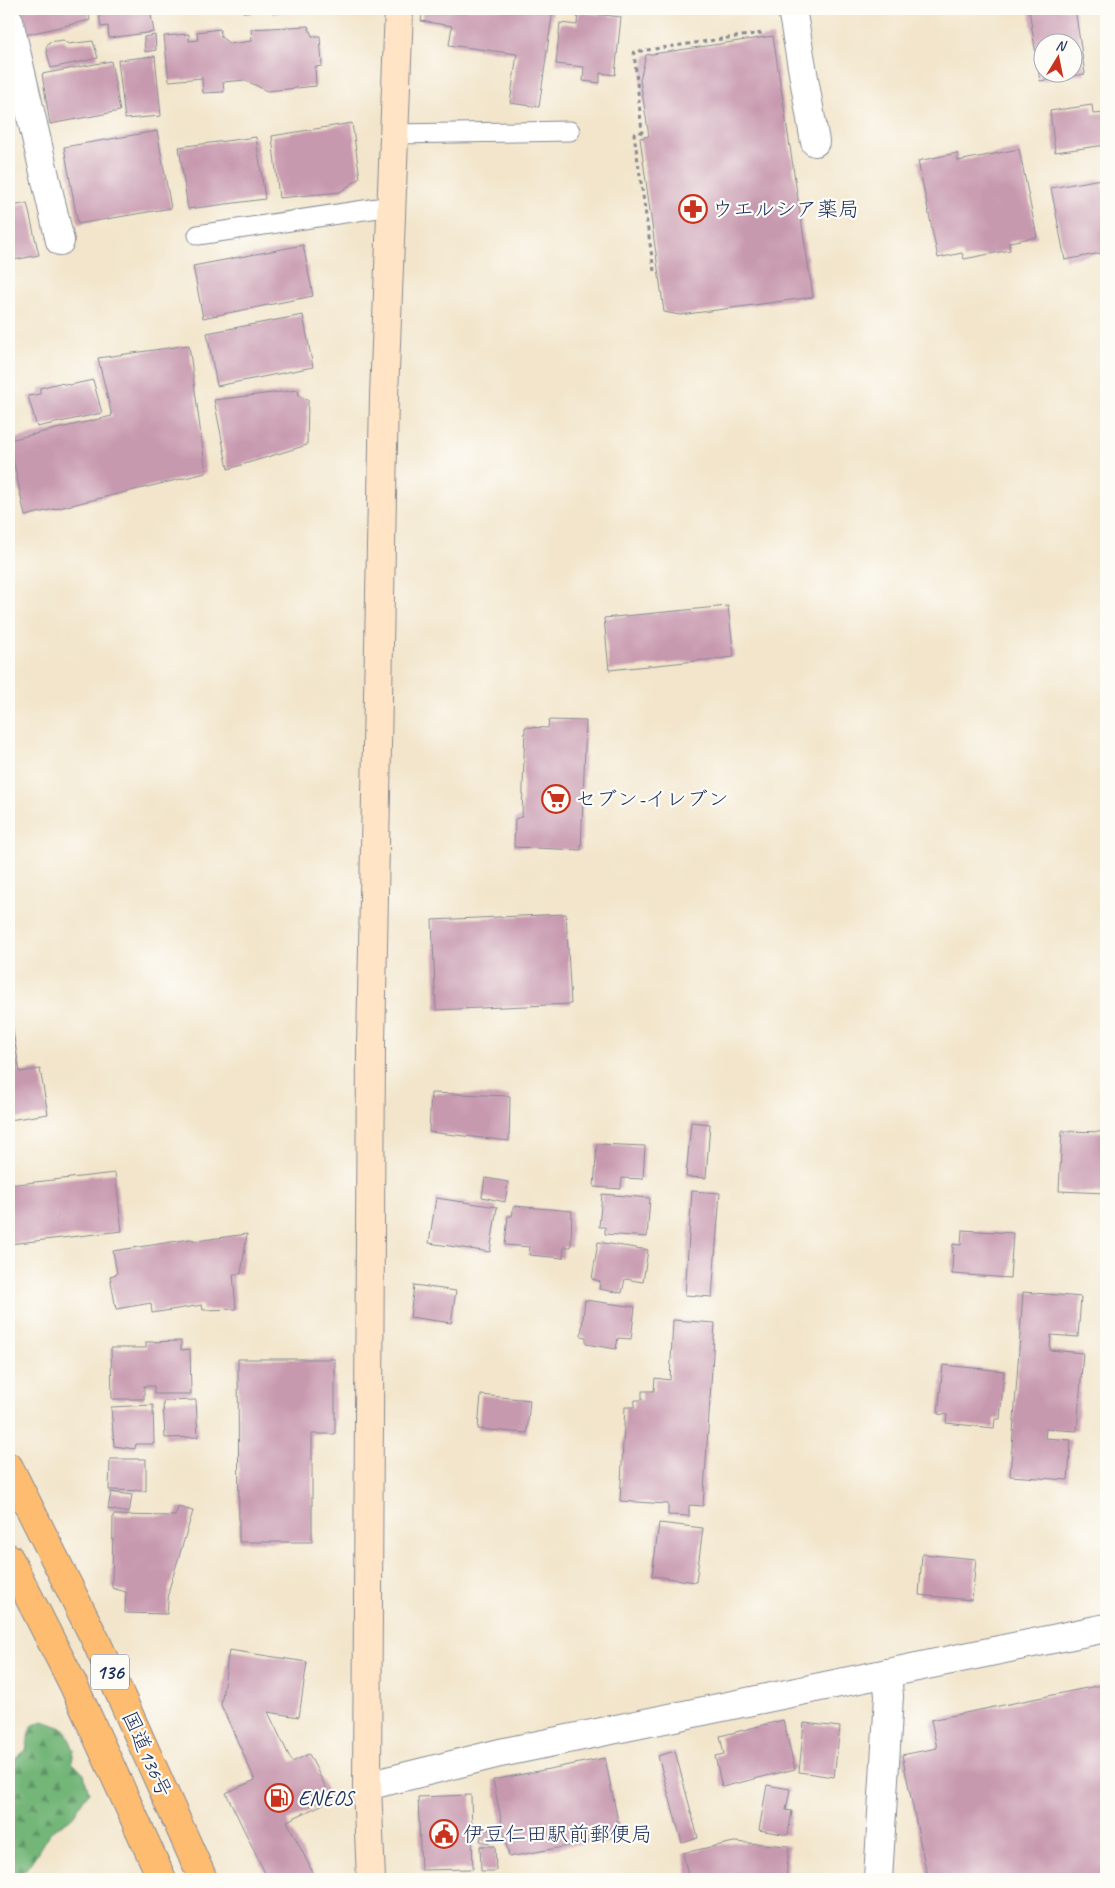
<svg xmlns="http://www.w3.org/2000/svg" width="1115" height="1888" viewBox="0 0 1115 1888" font-family="Caveat,'Klee One',sans-serif">
	<style>
		.forest { fill: url(#forest-firs); stroke: #47726b }
		.building { fill: #c799af; fill-rule: evenodd }
		.lines { fill: none; stroke-linecap: round; stroke-linejoin: round }
		.lane-casing { stroke: #868a94; stroke-width: 21 }
		.street-casing { stroke: #868a94; stroke-width: 30 }
		.secondary-casing { stroke: #868a94; stroke-width: 30 }
		.highway-casing { stroke: #868a94; stroke-width: 30 }
		.path { stroke: #868a94; stroke-width: 3; stroke-dasharray: 4 4; stroke-linecap: butt }
		.lane { stroke: #fff; stroke-width: 19 }
		.street { stroke: #fff; stroke-width: 28 }
		.secondary { stroke: #ffe4c6; stroke-width: 28 }
		.highway { stroke: #febc70; stroke-width: 28 }
		.labels { text-anchor: middle; stroke-width: 4.5; stroke-linejoin: round; paint-order: stroke }
		.shield { fill: #fdfcf7; stroke: #5f6c8c; stroke-width: 1 }
		.shield-label { font-size: 20px; font-weight: bold; fill: #1b2f5e }
		.poi-label { font-size: 21px; fill: #1b2f5e; stroke: #fdfcf7; text-anchor: start }
		.street-label { font-size: 21px; fill: #1b2f5e; stroke: #fdfcf7 }
	</style>
	<defs>
		<pattern id="forest-firs" width="22" height="20" patternUnits="userSpaceOnUse" patternTransform="scale(1.25)"><rect width="22" height="20" fill="#73b678"/><path d="M5 1l3.5 6h-7zM16 11l3.5 6h-7z" fill="#5e9466"/></pattern>
	</defs>
	<rect width="100%" height="100%" fill="#fdfcf7"/>
	<filter id="ink" filterUnits="userSpaceOnUse"><feTurbulence type="fractalNoise" baseFrequency=".02" numOctaves="2"/><feDisplacementMap in="SourceGraphic" scale="10" xChannelSelector="R" yChannelSelector="G"/><feConvolveMatrix kernelMatrix="1 2 1 2 8 2 1 2 1" color-interpolation-filters="sRGB"/></filter>
	<filter id="wash" filterUnits="userSpaceOnUse"><feTurbulence type="fractalNoise" baseFrequency=".0096" numOctaves="4" result="noise"/><feDisplacementMap in="SourceGraphic" scale="20" xChannelSelector="R" yChannelSelector="G"/><feGaussianBlur stdDeviation="1.12" result="paint"/><feColorMatrix in="noise" values="0 0 0 0 0 0 0 0 0 0 0 0 0 0 0 0 0 1.4 0 .05"/><feComposite in="paint" operator="in"/></filter>
	<g filter="url(#wash)">
		<rect width="100%" height="100%" fill="#f2e5cb"/>
		<!-- forest -->
		<path class="forest" d="M43,1721L65,1729L74,1750L72,1762L84,1774L89,1793C82,1800 80,1807 74,1815C68,1823 56,1826 49,1834C40,1846 26,1879 9,1879V1764L26,1750L31,1726Z"/>
		<g id="blocks">
			<!-- building -->
			<path class="building" d="M19,9H88L90,20L25,35Z
				M98,9H150L154,32L109,38L108,26L101,27Z
				M243,9H260V11L243,12Z
				M273,9H296V10L273,13Z
				M423,9H553L539,107L510,103L517,54L449,45L452,26L421,21Z
				M1029,9H1075L1085,74L1040,81ZM1042,42H1072V72H1042Z
				M578,12L621,17L615,75L600,73V83L583,81L584,67L556,64L560,23L577,25Z
				M308,26L312,36H320L322,66L315,67L316,86L267,91L245,80L223,82L224,92L203,93L202,78L169,81L164,36L189,34V41L198,40L197,32L220,29L221,37L230,44L252,41L251,29Z
				M155,35L156,50L145,52L144,37Z
				M773,36L813,297L680,315L664,312L640,138L649,136L640,80L646,55Z
				M63,40L68,44L93,41L98,58L51,68L46,48L49,42Z
				M155,56L161,116L125,119L118,60Z
				M111,61L120,111L50,124L42,74Z
				M1092,105L1093,114L1106,113V145L1055,152L1050,111Z
				M352,123L360,178L340,192L279,198L272,136Z
				M157,131L171,208L78,224L64,147Z
				M256,137L265,199L188,209L179,147Z
				M1019,149L1037,237L1009,242L1010,250L964,259L962,253L938,258L918,161L957,153L958,161Z
				M1101,179L1106,205V252L1065,260L1051,188Z
				M27,203L39,255L9,261V207Z
				M303,245L313,296L203,318L193,266Z
				M303,315L313,367L217,386L207,333Z
				M189,345L206,473L25,516L9,440L112,416L98,358Z
				M93,380L102,413L37,427L28,396L40,394V388L59,383L70,385Z
				M298,390L299,396L308,400L307,445L228,469L214,400Z
				M728,606L734,657L609,670L604,618Z
				M549,720L586,721L581,850L514,847L515,819L522,817L525,727L548,728Z
				M566,914L571,1004L436,1010L432,920Z
				M9,1015H10L20,1072L40,1069L48,1114L9,1120Z
				M431,1093L510,1096L509,1141L429,1132Z
				M691,1122L710,1124L706,1178L686,1177Z
				M1062,1131L1106,1132V1193L1059,1191Z
				M597,1144L645,1146L643,1179L622,1178L621,1189L594,1187Z
				M115,1173L122,1231L9,1244V1185Z
				M485,1178L508,1182L505,1202L482,1197Z
				M692,1191L720,1193L712,1297L685,1295Z
				M602,1194L650,1198L647,1237L605,1234V1227H599Z
				M436,1198L497,1207L490,1252L429,1243Z
				M514,1206L572,1211L571,1247H564L563,1258L529,1255L530,1247L505,1245L508,1216H512Z
				M962,1230L1013,1233L1010,1278L952,1274L953,1244L961,1245Z
				M247,1234L241,1274H233L236,1309L203,1310L202,1305L152,1313L151,1303L116,1309L110,1276L117,1274L113,1251L191,1239L196,1241Z
				M598,1242L648,1250L643,1282L625,1279L622,1293L599,1289L600,1281L592,1279Z
				M414,1285L456,1291L451,1323L410,1317Z
				M1023,1292L1081,1297L1078,1337L1051,1335L1050,1350L1083,1353L1077,1431L1046,1429L1045,1438L1071,1440L1068,1480L1010,1476Z
				M585,1300L635,1307L631,1339L618,1338L616,1349L586,1344V1337L581,1336Z
				M673,1320L715,1323L703,1506L689,1505V1516L668,1515V1504L620,1501L625,1407H634L635,1400H642V1391H654L655,1378L670,1380Z
				M181,1341V1350L190,1349L191,1394H154V1386H144V1399H112L111,1348H146V1342Z
				M238,1359H335V1434H312V1542H239Z
				M943,1365L1004,1371L1000,1419H995L994,1428L946,1423L947,1415L938,1414Z
				M481,1395L530,1400L527,1433L478,1429Z
				M196,1400L198,1437L165,1438L163,1401Z
				M153,1405L154,1444H136L135,1449L114,1446L111,1407Z
				M110,1459H146V1491L109,1490Z
				M111,1492L132,1495L129,1513L108,1509Z
				M178,1507L193,1511L169,1589L167,1614L125,1613L126,1592L112,1588L113,1515L175,1516Z
				M659,1523L703,1528L696,1582L652,1576Z
				M922,1554L976,1559L972,1600L919,1595Z
				M229,1650L307,1662L299,1717L268,1712L292,1762L309,1754L332,1800L287,1821L316,1879H268L226,1793L255,1780L221,1705Z
				M1106,1684V1879H928L902,1755L937,1748L931,1720Z
				M783,1720L795,1769L722,1787L715,1756L724,1754L720,1736Z
				M804,1723L840,1727L834,1777L799,1772Z
				M675,1751L698,1838L682,1843L658,1756Z
				M605,1758L621,1836L509,1857L493,1780Z
				M767,1785L790,1789L786,1810L792,1811L788,1835L759,1830Z
				M471,1795L473,1869L421,1870L418,1797Z
				M483,1829L491,1830L489,1843L480,1841Z
				M734,1842L789,1846L786,1879H689L683,1853Z
				M480,1846H495L496,1871H481Z
				M559,1875L560,1879H538V1878Z"/>
		</g>
	</g>
	<g filter="url(#ink)">
		<use href="#blocks" fill-opacity="0" stroke="#868a94" stroke-width="1"/>
		<g class="lines">
			<defs>
				<path id="lane" d="M394,134L570,131
					M198,235L391,206"/>
				<path id="street" d="M792,9L815,142
					M9,21L60,241
					M367,1786L500,1753L1106,1628
					M878,1879L889,1696L887,1673"/>
				<path id="secondary" d="M371,1879L367,1786L371,1045L384,396L399,9"/>
				<path id="highway" d="M9,1467L96,1641L203,1879
					M9,1558L73,1684L162,1879"/>
			</defs>
			<!-- lane casing -->
			<use href="#lane" class="lane-casing"/>
			<!-- street casing -->
			<use href="#street" class="street-casing"/>
			<!-- secondary casing -->
			<use href="#secondary" class="secondary-casing"/>
			<!-- highway casing -->
			<use href="#highway" class="highway-casing"/>
			<!-- path -->
			<path class="path" d="M654,271L634,134L642,132L634,52L762,33"/>
			<!-- lane -->
			<use href="#lane" class="lane"/>
			<!-- street -->
			<use href="#street" class="street"/>
			<!-- secondary -->
			<use href="#secondary" class="secondary"/>
			<!-- highway -->
			<use href="#highway" class="highway"/>
		</g>
	</g>
	<!-- icons -->
	<defs>
		<symbol id="pharmacy-ring" viewBox="-11 -11 22 22"><circle r="9.5" fill="#fdfcf7" stroke="#c8321e" stroke-width="1.5"/><path d="M-2-6h4v4h4v4h-4v4h-4v-4h-4v-4h4Z" fill="#c8321e"/></symbol>
		<symbol id="supermarket-ring" viewBox="-11 -11 22 22"><circle r="9.5" fill="#fdfcf7" stroke="#c8321e" stroke-width="1.5"/><path d="M-6-5.5h2.5l.6 2H6L4.5 2H-2.5L-4.4-4H-6ZM-1.5 3.2a1.3 1.3 0 1 0 .1 0ZM3 3.2a1.3 1.3 0 1 0 .1 0Z" fill="#c8321e"/></symbol>
		<symbol id="fuel-ring" viewBox="-11 -11 22 22"><circle r="9.5" fill="#fdfcf7" stroke="#c8321e" stroke-width="1.5"/><path d="M-5.5-6h7V0h2V4h1.3V-2.5L3-4.5l.8-.8L6-3V5H2.5V1h-1V6h-7ZM-4.2-4.7v3.2H.2V-4.7Z" fill="#c8321e"/></symbol>
		<symbol id="civic-ring" viewBox="-11 -11 22 22"><circle r="9.5" fill="#fdfcf7" stroke="#c8321e" stroke-width="1.5"/><path d="M-.6-6.5H3V-4.5H.6V-3L4-1V1h2V6H-6V1h2V-1L-.6-3ZM-1.2 2.5V6h2.4V2.5Z" fill="#c8321e"/></symbol>
	</defs>
	<g fill-rule="evenodd">
		<use href="#pharmacy-ring" x="677" y="193" width="32" height="32"/>
		<use href="#supermarket-ring" x="540" y="783" width="32" height="32"/>
		<use href="#fuel-ring" x="263" y="1782" width="32" height="32"/>
		<use href="#civic-ring" x="428" y="1818" width="32" height="32"/>
	</g>
	<g class="labels">
		<!-- shield labels -->
		<rect class="shield" x="91" y="1654.5" width="38" height="35" rx="4"/>
		<g class="shield-label">
			<text x="110" y="1679">136</text>
		</g>
		<!-- poi labels -->
		<g class="poi-label">
			<text x="712" y="216">ウエルシア薬局</text>
			<text x="575" y="806">セブン-イレブン</text>
			<text x="298" y="1805">ENEOS</text>
			<text x="463" y="1841">伊豆仁田駅前郵便局</text>
		</g>
		<!-- street labels -->
		<g class="street-label">
			<text transform="translate(147 1754) rotate(66)" y="7">国道136号</text>
		</g>
	</g>
	<!-- margin -->
	<rect width="1115" height="1888" fill="none" stroke="#fdfcf7" stroke-width="30"/>
	<!-- north arrow -->
	<g transform="translate(1058 58) rotate(10)"><circle r="24" fill="#fdfcf7" stroke="#a3aaba"/>
	<path d="M0-4L9 19L0 12L-9 19Z" fill="#c8321e"/>
	<text y="-8" font-size="14" font-weight="bold" text-anchor="middle" fill="#1b2f5e">N</text>
	</g>
</svg>
